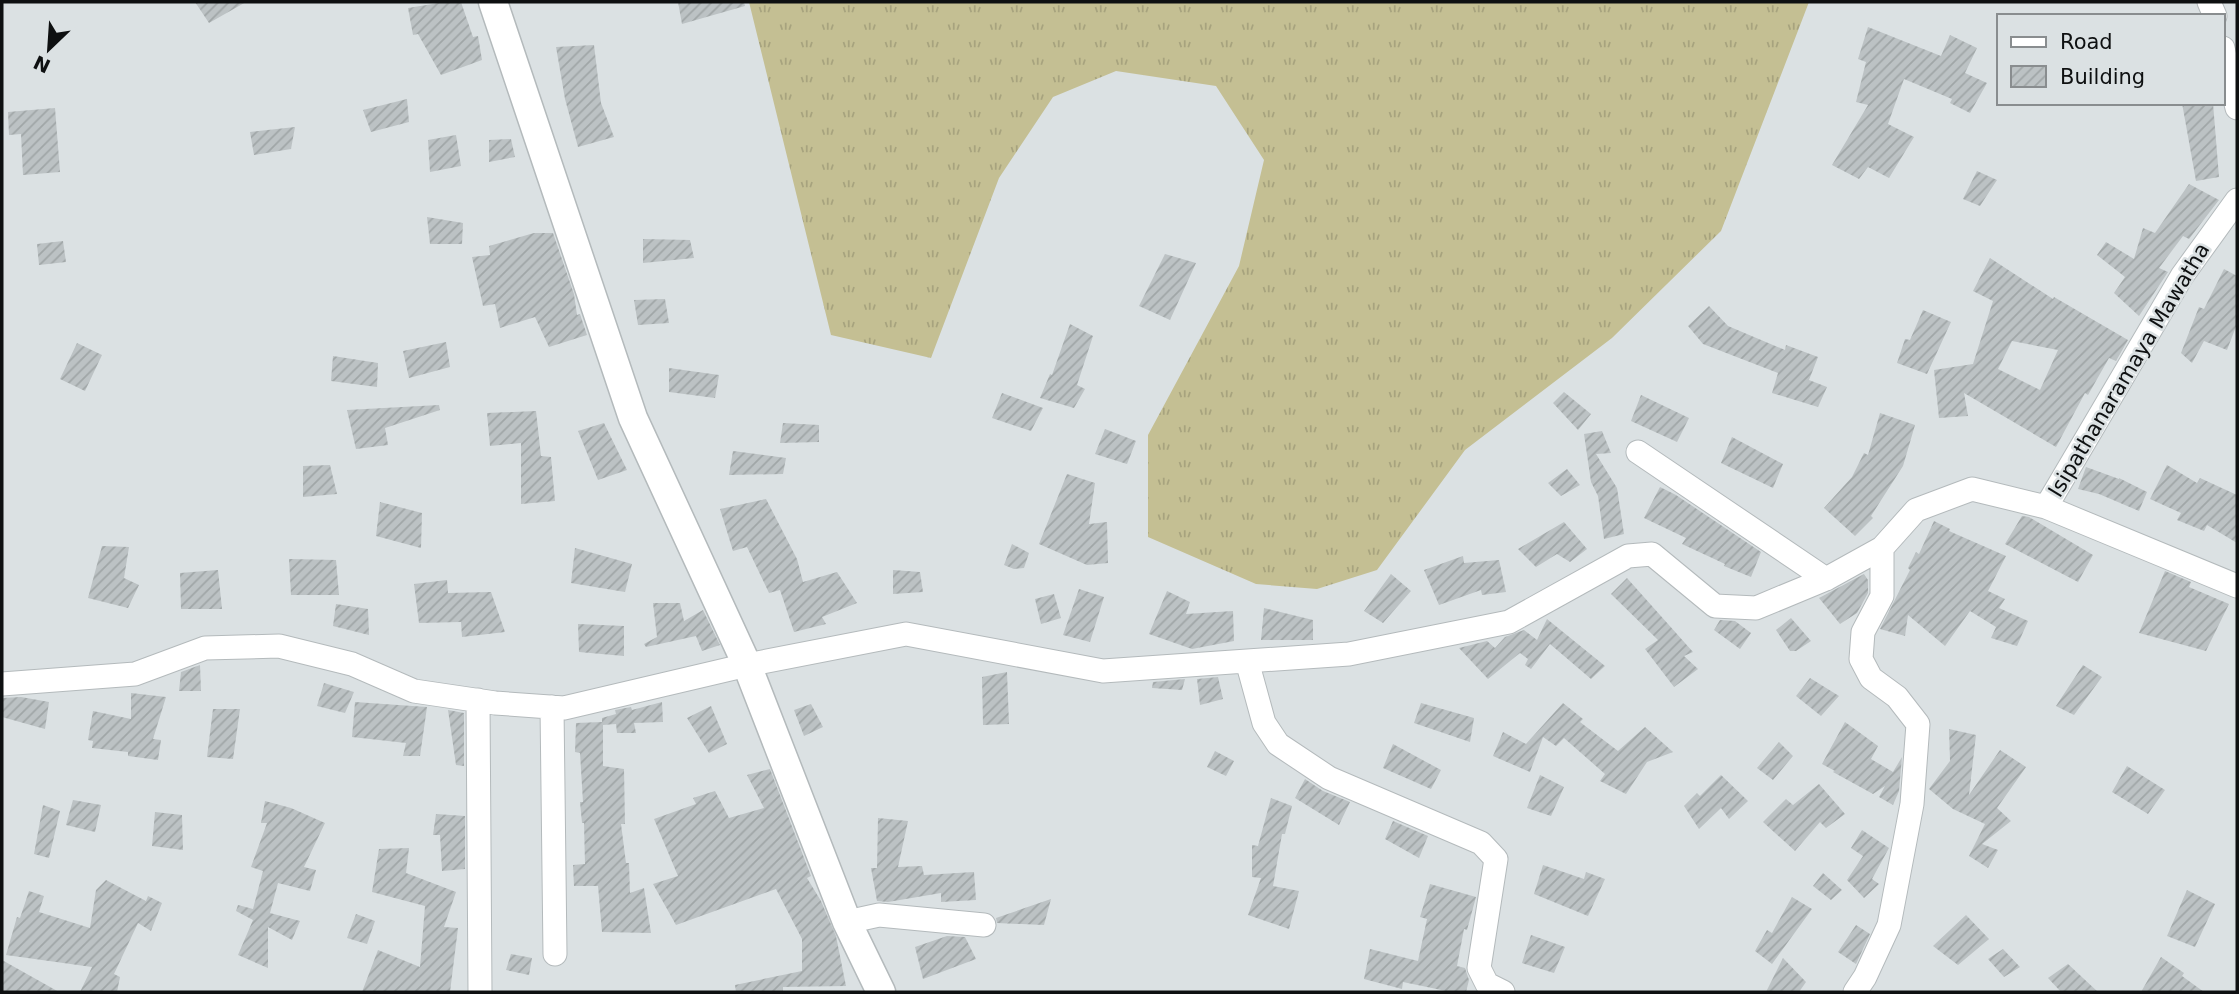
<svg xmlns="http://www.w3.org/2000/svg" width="2239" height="994" viewBox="0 0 2239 994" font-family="'DejaVu Sans',sans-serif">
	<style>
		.grass { fill: url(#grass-tufts) }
		.building { fill: url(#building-hatch); fill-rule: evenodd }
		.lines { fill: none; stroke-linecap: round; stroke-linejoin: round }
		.minor-casing { stroke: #b4babc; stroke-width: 25 }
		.tertiary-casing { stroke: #b4babc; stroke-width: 31 }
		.minor { stroke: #fff; stroke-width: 23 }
		.tertiary { stroke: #fff; stroke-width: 28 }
		.labels { text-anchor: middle; stroke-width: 5; stroke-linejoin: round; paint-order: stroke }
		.street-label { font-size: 21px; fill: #0e1011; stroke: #dbe1e3 }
	</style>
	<defs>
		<pattern id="grass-tufts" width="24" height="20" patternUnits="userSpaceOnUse" patternTransform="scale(1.75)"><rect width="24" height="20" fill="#c4bf93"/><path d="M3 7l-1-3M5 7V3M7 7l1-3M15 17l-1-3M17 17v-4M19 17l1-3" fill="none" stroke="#a7a37e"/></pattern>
		<pattern id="building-hatch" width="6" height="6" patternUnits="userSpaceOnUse" patternTransform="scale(1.75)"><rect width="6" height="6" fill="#bcc2c4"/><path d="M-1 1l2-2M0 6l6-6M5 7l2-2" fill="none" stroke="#a0a6a7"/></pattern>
	</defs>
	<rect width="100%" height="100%" fill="#dbe1e3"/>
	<!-- grass -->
	<path class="grass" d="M749,2H1809L1721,231L1612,338L1465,450L1377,570L1317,589L1256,584L1148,537V435L1239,266L1264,160L1216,86L1116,71L1053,97L999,178L931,358L831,335Z"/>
	<!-- building -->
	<path class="building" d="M195,2H246L209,23Z
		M445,2H461L473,37L478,36L482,60L441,75L418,34L413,35L408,8Z
		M678,2H744L745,6L682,24Z
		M1868,27L1941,56L1950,35L1977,48L1965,73L1987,83L1970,113L1950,103L1952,99L1904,79L1888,124L1914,137L1889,178L1868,167L1859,179L1832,165L1868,105L1856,102L1866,62L1858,59Z
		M594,45L601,103L614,137L578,147L565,99L556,47Z
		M407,99L409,122L371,132L363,110Z
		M2182,103H2213L2219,177L2196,181Z
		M55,108L60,172L23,175L21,134L9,135L8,112Z
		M295,127L291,149L254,155L250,132Z
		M456,135L461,166L430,172L428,140Z
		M511,139L515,157L489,162V140Z
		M1977,171L1997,180L1980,206L1963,199Z
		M2189,184L2219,200L2189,239L2183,236L2159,268L2168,272L2139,316L2114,293L2125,277L2097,255L2106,242L2134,259L2143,228L2155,233Z
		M427,217L463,223L462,244H430Z
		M534,233H553L574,294L577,315L580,314L587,335L549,347L535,317L500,328L495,304L483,306L472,257L490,255L489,246Z
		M643,239L690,240L694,258L643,263Z
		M63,241L66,262L39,265L37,244Z
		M1165,254L1196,263L1170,320L1139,306Z
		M1990,258L2053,299L2054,297L2128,340L2116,361L2109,358L2088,395L2085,393L2056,447L1964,393L1968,416L1939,418L1934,370L1973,364L1993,301L1973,291ZM2012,341L2058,350L2040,390L1998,369Z
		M2224,269L2237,276V324L2227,350L2204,341L2192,363L2181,353L2199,307L2204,309Z
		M665,299L669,323L638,325L634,300Z
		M1709,306L1728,326L1785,350L1786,345L1818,357L1809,380L1827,387L1818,407L1772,393L1778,373L1703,344L1688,326Z
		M1923,310L1951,322L1927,374L1897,363L1905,339L1910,340Z
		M1070,324L1093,336L1077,385L1085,389L1074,408L1040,398L1050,374L1052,375Z
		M446,342L450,367L409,378L403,351Z
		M77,343L102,355L85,391L60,379Z
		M333,356L378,363L377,387L331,381Z
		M669,368L719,375L715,398L669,392Z
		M1564,392L1591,414L1578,430L1553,403Z
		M1002,393L1043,408L1031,431L992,418Z
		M1641,395L1689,418L1677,442L1631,421Z
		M439,405L440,410L385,428L388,445L356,449L347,410Z
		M536,411L541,456L551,457L555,501L521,504V443L490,446L487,413Z
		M1880,413L1915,425L1903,466L1871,516L1873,518L1855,536L1824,508L1852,477L1864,453L1868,455Z
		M604,423L627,470L598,480L578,431Z
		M783,423L819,425V442L780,443Z
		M1105,429L1136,441L1127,464L1095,454Z
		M1602,431L1611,453L1596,454L1617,488L1624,534L1604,539L1598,496L1591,482L1584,434Z
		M1732,437L1783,464L1773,488L1721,463Z
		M733,451L786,458L783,474L729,475Z
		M330,465L337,494L303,497V466Z
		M2167,465L2197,483L2200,478L2237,495V543L2207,525L2204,531L2177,520L2181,513L2150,499Z
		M2086,467L2119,479V478L2147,492L2139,511L2099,494L2078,489Z
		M1567,469L1580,485L1561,496L1548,483Z
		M1067,474L1095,483L1089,524L1107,522L1108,563L1087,565L1039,544Z
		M1660,487L1676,495L1761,552L1751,577L1724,566L1725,564L1682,544L1686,538L1644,518Z
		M766,499L797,559L803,582L837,572L857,603L822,617L826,624L794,632L780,590L769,593L747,547L733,551L720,509Z
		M380,502L422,513L421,548L376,536Z
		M2022,516L2029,517L2093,555L2078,582L2005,544Z
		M1934,521L1950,529L1949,531L2006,556L1988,591L2005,599L1999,608L2028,621L2017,646L1991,638L1996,627L1970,611L1945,646L1908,615L1905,636L1880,629L1910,570L1908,568L1916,552L1919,554Z
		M1564,522L1587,549L1570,562L1557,554L1536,567L1518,549Z
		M1012,544L1029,553L1024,568L1014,569L1004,565Z
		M102,546L129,547L124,578L139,585L128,608L88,598Z
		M575,548L632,564L625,592L571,583Z
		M1463,556L1464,563L1499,560L1506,592L1482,595L1481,590L1439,605L1424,570Z
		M289,559L336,560L339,595H291Z
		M218,570L222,609H181L180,573Z
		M893,570L920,572L923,592L893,594Z
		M2165,571L2191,582L2189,587L2229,604L2206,651L2139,633Z
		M1391,574L1411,591L1383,623L1364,611Z
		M1864,574L1868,580V593L1857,613L1840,624L1819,598Z
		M1627,578L1693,652L1684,656L1698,669L1674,687L1645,649L1658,640L1611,594Z
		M447,580L448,593L491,592L505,632L462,637L461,622L419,623L414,584Z
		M1079,589L1104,597L1090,642L1063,635Z
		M1167,591L1190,602L1186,614L1233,611L1234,641L1192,649L1149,634Z
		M1054,594L1061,618L1041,624L1035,599Z
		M653,603H680L684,621L703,610L720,645L702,651L696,636L646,647L644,644L657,637Z
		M336,604L368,609L369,635L333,626Z
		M1264,608L1313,620V640H1261Z
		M1791,618L1811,641L1796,651H1790L1776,630Z
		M1547,619L1605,666L1591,679L1550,644L1531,669L1525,665L1528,659L1520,653L1488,679L1459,648L1487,641L1495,648L1505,637L1524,630L1537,640Z
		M1720,620L1735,621L1751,633L1740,649L1714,630Z
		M578,624L624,626V656L579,652Z
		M200,665L201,691H179L181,672Z
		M2083,665L2102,677L2074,715L2056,706Z
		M1007,672L1009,724L983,725L982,677Z
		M1218,677L1223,699L1200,705L1197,679Z
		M1810,678L1839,696L1821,716L1796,696Z
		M1185,679L1182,690L1152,688L1153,682Z
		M324,683L354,692L345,713L317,706Z
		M131,693L166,697L153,739L161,740L158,760L128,756V752L92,748L93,741L88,740L93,711L131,719Z
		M21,697L49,702L45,729L2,717V698Z
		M355,702L427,707L420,756H403L406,743L352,737Z
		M662,702L663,722L634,723L636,733H617L616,724L603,725V766L624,769L625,824H621L626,863H629L630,893L644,888L651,933L602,932L598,886H574L573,865L585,864L584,823H582L580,802H583L580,753L575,752L576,723L602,722V718L616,714L615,710L631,707L632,710Z
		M1421,703L1474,718L1470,742L1414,723Z
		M1563,703L1583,719L1580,722L1618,751L1645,727L1673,752L1647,762L1626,794L1600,781L1605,774L1564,738L1556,746L1543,737L1530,772L1493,756L1503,732L1526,744Z
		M811,704L823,727L804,736L794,710Z
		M711,706L727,744L709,753L687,718Z
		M213,709H240L233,759L207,757Z
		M448,710L464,713V766L456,765Z
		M1845,722L1878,746L1871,759L1893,772L1902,757L1899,791L1893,805L1879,797L1885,786L1873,794L1833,772L1835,771L1822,764Z
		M1949,729L1976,735L1969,795L2000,750L2026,767L1997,808L2011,821L1982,844L1998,850L1988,868L1969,856L1985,824L1953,809L1929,789L1950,761Z
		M1779,742L1793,756L1773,780L1757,768Z
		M1393,744L1441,770L1431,789L1383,768Z
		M1215,751L1234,761L1226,776L1207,767Z
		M2127,766L2165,790L2148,814L2112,792Z
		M770,769L811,876L807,878L821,901L836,936L846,986L783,987V992H736L735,985L802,971V939L776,889L676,925L653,884L678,876L654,819L696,804L693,798L715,791L729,818L764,808L747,775Z
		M1540,775L1564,787L1551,816L1527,808Z
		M1721,775L1748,801L1729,819L1721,808L1699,829L1684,806L1697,793L1700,796Z
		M1305,779L1323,791L1350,802L1339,825L1295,798Z
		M1819,784L1845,814L1826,828L1820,822L1795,851L1763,822L1786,799L1793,805Z
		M1271,798L1292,806L1285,834H1282L1273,886L1299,891L1289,929L1248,915L1261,878L1252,877V845L1258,846Z
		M73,800L101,805L95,832L66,825Z
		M265,801L291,808L325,823L304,867L316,870L310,891L278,883L270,913L300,921L292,940L268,927V968L238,955L253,920L236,911L238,905L253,909L263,871L251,867L267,823H261Z
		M43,805L60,811L49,858L34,854Z
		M155,812L182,815L183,850L152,846Z
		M436,814L465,816V869L442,871L440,835H433Z
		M878,818L908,821L898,867L922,866L924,875L974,872L976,900L941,902V893L888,902L877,901L871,868H877Z
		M1393,821L1428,836L1419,858L1385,839Z
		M1862,830L1889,848L1872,879L1879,884L1864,898L1847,880L1863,856L1851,848Z
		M409,848L406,873L456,892L444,927L458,928L450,992H362L378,950L420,967L425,906L372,892L379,849Z
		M1543,865L1584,879L1586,872L1605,879L1588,916L1534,894Z
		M1823,873L1842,890L1831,900L1813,886Z
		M106,880L146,901L148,896L162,903L151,931L138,923L114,974L120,977L117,992H80L92,967L6,955L17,917L20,918L29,891L44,896L39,912L90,928L96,890Z
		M1430,884L1476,897L1467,930L1464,929L1457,966L1465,968L1469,980L1466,992H1451L1403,982L1402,989L1364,979L1370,949L1418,961L1427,919L1420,917Z
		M2187,890L2215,904L2195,947L2167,936Z
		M1792,897L1812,909L1772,964L1755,951L1767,930L1772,933Z
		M1051,899L1044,925L997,923L996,918Z
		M356,914L375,921L367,944L347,938Z
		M1966,915L1989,939L1958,965L1933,946Z
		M1856,925L1870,934L1856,964L1838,952Z
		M1531,935L1565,947L1554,973L1522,963Z
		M947,936L965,937L976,959L923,979L915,947Z
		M2003,949L2020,967L2004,977L1988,959Z
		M511,954L532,958L529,975L506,970Z
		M2161,957L2184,973L2182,976L2204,992H2141Z
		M1783,958L1806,982L1799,992H1766Z
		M2,960L59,992H2Z
		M2068,964L2098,992H2061L2048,978Z"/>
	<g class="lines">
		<defs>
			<path id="minor" d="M2209,2L2215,16
				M2223,48L2237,108
				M1638,452L1826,579
				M2046,507L2182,276L2237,200
				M1247,661L1264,723L1278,744L1329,778L1481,843L1496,859L1479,968L1487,984L1503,992
				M2,684L135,674L205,648L279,646L352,664L414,691L495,703L564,708L747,665L906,634L1103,671L1349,654L1509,622L1628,556L1652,554L1715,606L1756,608L1826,579L1882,548L1916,510L1972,489L2046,507L2237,586
				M478,700L480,992
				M552,707L555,954
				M847,922L879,915L984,925
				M1855,992L1865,977L1889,925L1912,804L1918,724L1897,697L1871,678L1861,659L1863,632L1882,596V548"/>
			<path id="tertiary" d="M493,2L633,418L747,665L847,922L881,992"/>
		</defs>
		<!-- minor casing -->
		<use href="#minor" class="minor-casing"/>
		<!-- tertiary casing -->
		<use href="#tertiary" class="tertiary-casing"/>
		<!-- minor -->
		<use href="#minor" class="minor"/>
		<!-- tertiary -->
		<use href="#tertiary" class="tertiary"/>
	</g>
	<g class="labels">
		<!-- street labels -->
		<g class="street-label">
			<text transform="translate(2129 370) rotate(-59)" y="7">Isipathanaramaya Mawatha</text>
		</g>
	</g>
	<!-- border -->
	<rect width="2239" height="994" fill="none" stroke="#0e1011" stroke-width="7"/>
	<!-- legend -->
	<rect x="1997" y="14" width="228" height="91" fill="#dbe1e3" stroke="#898d8f" stroke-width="2"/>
	<rect x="2011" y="37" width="35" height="10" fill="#ffffff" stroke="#898d8f" stroke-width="2"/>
	<text x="2060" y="49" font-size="21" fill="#0e1011">Road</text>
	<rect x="2011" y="66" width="35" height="21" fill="url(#building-hatch)" stroke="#898d8f" stroke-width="2"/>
	<text x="2060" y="84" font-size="21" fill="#0e1011">Building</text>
	<!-- north arrow -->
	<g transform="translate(49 49) rotate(205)" stroke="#dbe1e3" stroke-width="5" paint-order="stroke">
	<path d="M0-5L12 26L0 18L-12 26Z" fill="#0e1011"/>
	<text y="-10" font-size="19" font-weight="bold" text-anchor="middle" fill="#0e1011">N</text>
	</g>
</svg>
